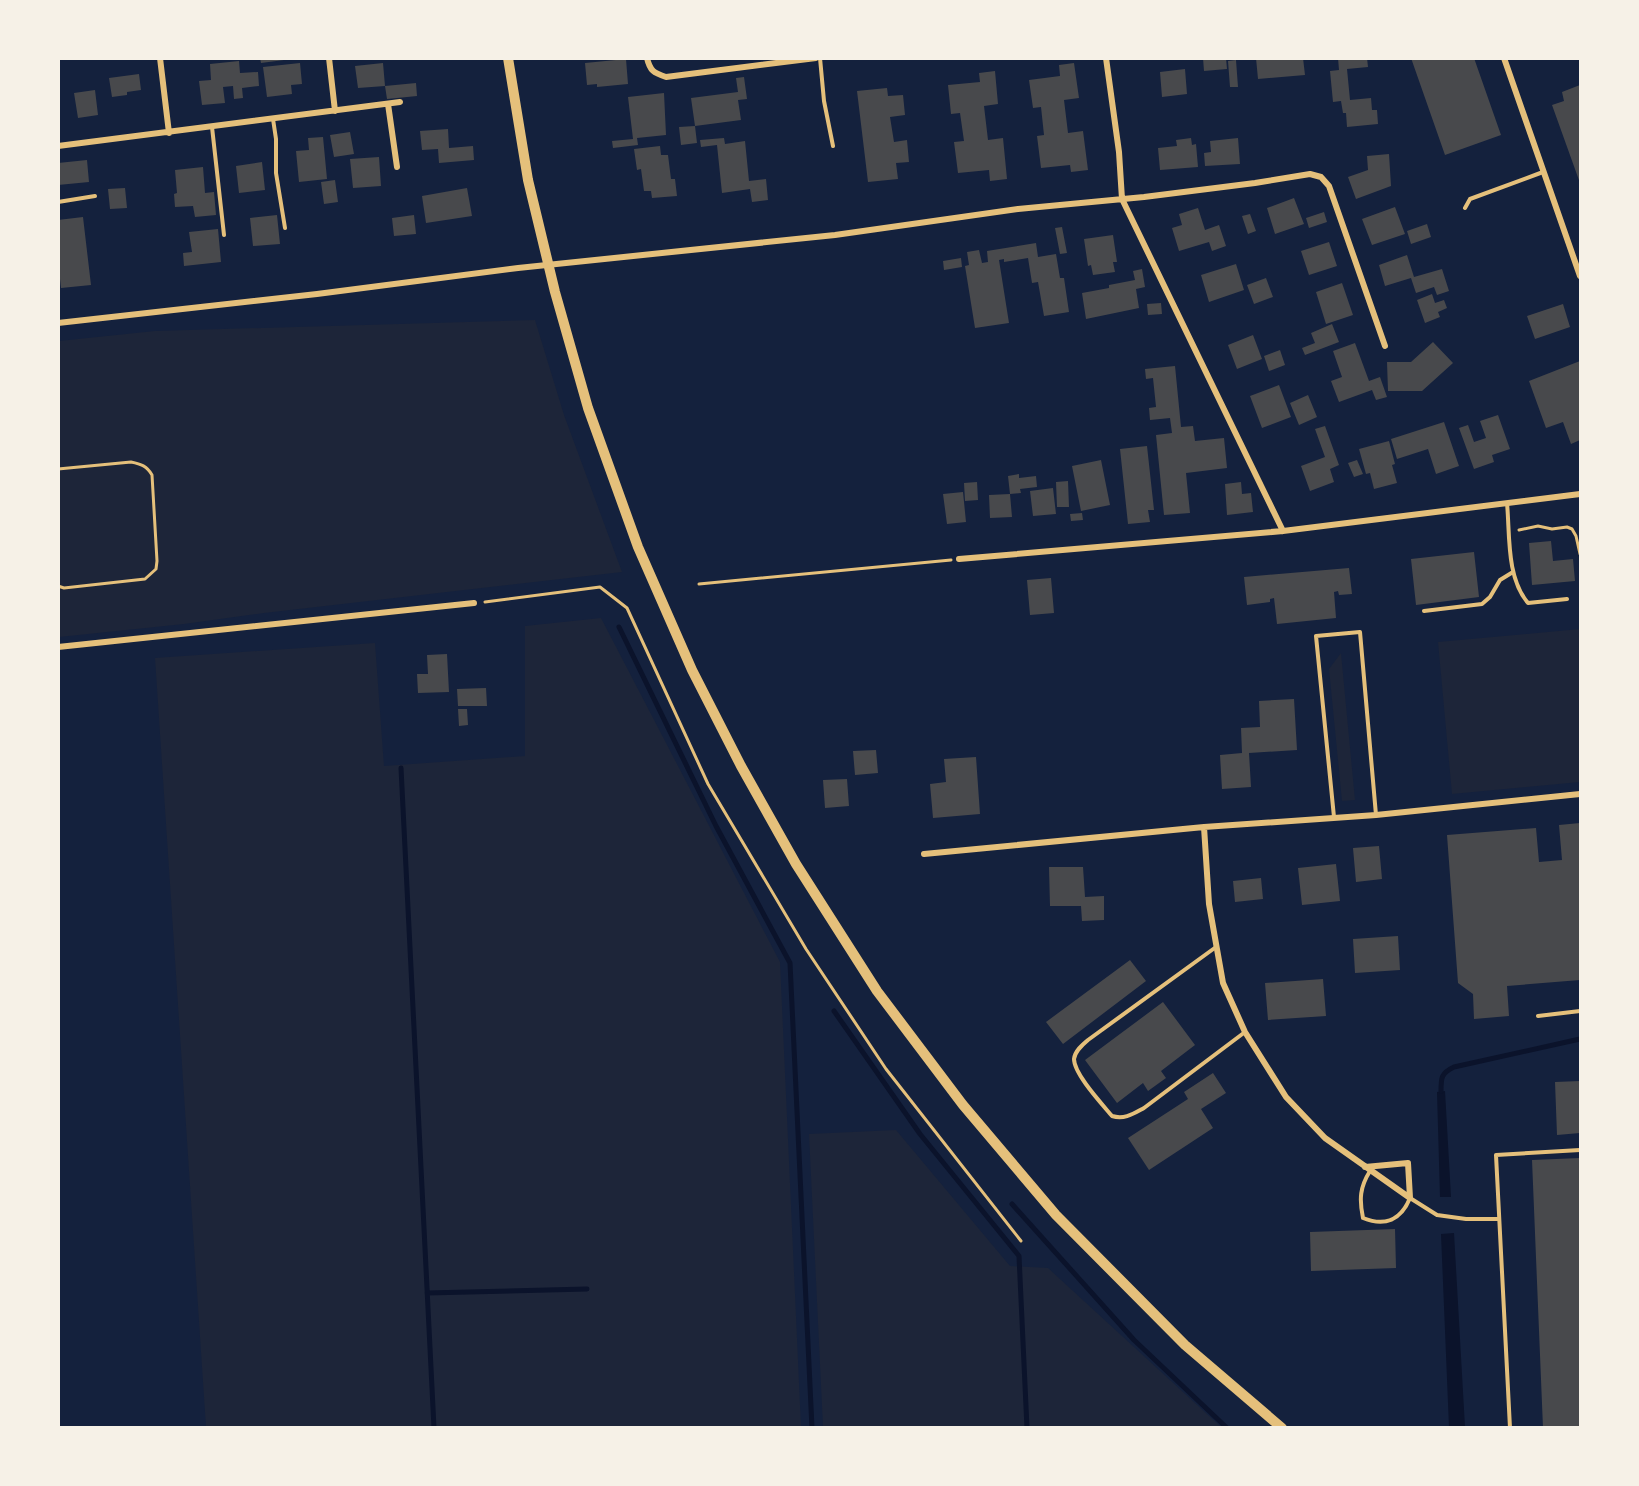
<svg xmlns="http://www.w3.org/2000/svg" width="1639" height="1486" viewBox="0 0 1639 1486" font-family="'Space Grotesk',sans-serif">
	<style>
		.green { fill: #1d2539 }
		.water { fill: #0b132b }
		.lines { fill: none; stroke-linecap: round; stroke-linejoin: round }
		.stream { stroke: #0b132b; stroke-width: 5 }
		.building { fill: #48494c }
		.path { stroke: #e5c07b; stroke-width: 3 }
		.service { stroke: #e5c07b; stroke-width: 4 }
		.minor { stroke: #e5c07b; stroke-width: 6 }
		.primary { stroke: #e5c07b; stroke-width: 10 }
	</style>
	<rect width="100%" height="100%" fill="#14213d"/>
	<!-- green -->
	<path class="green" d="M535,320L564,415L622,572L264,613L184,624L59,637V341L155,331Z
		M601,618L780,962L801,1427H206L155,658L375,643L384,766L525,756V626Z
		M1580,629V782L1452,794L1438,642Z
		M1341,653L1355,800L1342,801L1329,669Z
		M896,1130L1010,1266L1048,1268L1221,1427H823L809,1134Z"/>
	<!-- water -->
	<path class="water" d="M1445,1091L1451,1197H1440L1437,1092Z
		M1454,1233L1465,1427H1449L1441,1234Z"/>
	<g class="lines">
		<!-- stream -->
		<path class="stream" d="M619,627L716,826L790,963L812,1428
			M401,768L434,1428
			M834,1011L920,1134L1019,1256L1027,1428
			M1441,1091C1441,1078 1441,1073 1454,1067L1580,1039
			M1012,1204L1134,1340L1227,1428
			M427,1293L587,1289"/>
	</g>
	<!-- building -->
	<path class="building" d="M260,58H284V60L261,63Z
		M1203,58H1226L1227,69L1204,71Z
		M1256,58H1303L1305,75L1258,79Z
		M1338,58H1367L1368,67L1347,69L1350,100L1371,98L1372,110H1377L1378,124L1347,127L1346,113H1343L1341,101L1333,102L1330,71L1339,70Z
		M1411,58H1474L1501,135L1445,155Z
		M626,59L628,84L597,87V84L587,85L585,63Z
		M1236,60L1238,87H1230L1228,61Z
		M239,61L240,73L258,72L259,86L242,88L243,98L234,99L233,86L223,87L225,103L202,105L199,81L211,80L210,64Z
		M300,63L302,84L291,85L292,94L267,97L263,67Z
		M383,63L385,86L358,88L355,66Z
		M1074,63L1079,98L1064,100L1068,133L1083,131L1088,170L1071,172L1070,165L1041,168L1037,136L1044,135L1041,107L1033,108L1029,80L1060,76L1059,65Z
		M1185,69L1187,94L1162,97L1160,72Z
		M995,71L998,104L984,106L988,140L1003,138L1007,179L990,181L989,170L958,173L954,142L964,141L960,113L951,114L948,85L980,82L979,73Z
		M139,74L141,90L127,92V95L112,97L109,78Z
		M744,77L747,99L738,100L741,120L695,126L691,98L738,92L736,78Z
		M416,83L417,96L387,99L385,86Z
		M1580,85V183L1552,105L1564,101L1562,92Z
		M887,88L888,96L903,95L905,115L890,117L894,142L907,140L909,162L896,163L898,179L868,182L857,91Z
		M95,90L98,115L78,118L74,93Z
		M664,93L666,135L637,138L638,145L613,148L612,141L633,139L628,97Z
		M695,126L697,143L681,145L679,127Z
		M448,129L449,148L473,146L474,160L439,163L438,149L422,150L420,131Z
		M350,132L354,154L334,157L330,135Z
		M323,137L327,179L299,182L296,151L309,150L308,138Z
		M724,138L725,144L745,141L749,181L766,179L768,200L752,202L750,189L722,193L717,145L701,147L700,140Z
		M1191,138L1192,145L1196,144L1198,167L1160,170L1158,148L1177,146L1176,140Z
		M1238,138L1240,164L1205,166L1204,153L1211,152L1210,141Z
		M660,146L661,155H668L671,179H675L677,196L652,198L651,191H644L641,169L637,170L634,149Z
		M1389,154L1391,186L1356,199L1348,177L1368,170L1367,156Z
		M379,157L381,186L353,188L350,159Z
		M87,160L89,182L58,185V163Z
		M262,162L265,190L239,193L236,166Z
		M203,167L205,193L214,192L216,215L195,217L193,206L175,207L174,194L177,193L175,170Z
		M335,180L338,202L324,204L321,182Z
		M125,188L127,208L110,209L108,189Z
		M467,188L472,216L426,223L422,196Z
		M1294,198L1304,224L1275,234L1267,208Z
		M1395,207L1405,234L1372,245L1362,219Z
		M1198,208L1205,230L1219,225L1226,246L1212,251L1209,242L1179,251L1172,228L1182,225L1179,214Z
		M1324,212L1327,222L1309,228L1306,218Z
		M1250,214L1256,231L1248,234L1242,216Z
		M277,215L280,244L253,246L250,218Z
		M414,215L416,234L394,236L392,218Z
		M83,217L91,285L61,288L58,261V220Z
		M1427,224L1431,237L1411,244L1407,231Z
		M1062,227L1067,253L1060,254L1055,228Z
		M218,229L221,262L184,266L183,253L192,252L189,232Z
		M1113,235L1117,262H1113L1115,272L1093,275L1091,265L1088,266L1084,239Z
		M1329,242L1337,266L1309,275L1301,251Z
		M1036,243L1038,257L1056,254L1060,278H1064L1069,312L1044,316L1038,282L1032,283L1028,258L1004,262V259L999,260L1009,323L975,328L965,266L969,265L967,252L979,250L982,263L988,262L987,251Z
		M1407,255L1414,277L1442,269L1449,291L1437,295L1434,287L1416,293L1411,278L1385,286L1379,265Z
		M961,258L962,267L944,270L943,261Z
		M1236,264L1244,290L1209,302L1201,275Z
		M1142,269L1145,287L1136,289L1139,308L1086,319L1082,293L1109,288V285L1135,280L1133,271Z
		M1266,278L1273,297L1254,304L1247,285Z
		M1342,283L1353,315L1326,324L1316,292Z
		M1432,294L1435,303L1444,300L1447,308L1438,312L1440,317L1425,323L1417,300Z
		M1161,303L1162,314L1148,315L1147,304Z
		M1563,304L1570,327L1535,339L1527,316Z
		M1332,324L1339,342L1305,355L1302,348L1315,343L1311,333Z
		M1253,335L1262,359L1237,369L1228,345Z
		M1433,342L1453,363L1422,391H1388L1387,362H1411Z
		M1355,343L1369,381L1380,377L1387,397L1376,400L1372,390L1339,402L1331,381L1342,377L1333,351Z
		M1280,350L1285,365L1269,371L1264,356Z
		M1580,361V440L1571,444L1563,422L1546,428L1529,381Z
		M1175,366L1181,427L1193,426L1195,441L1224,438L1227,468L1186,473L1190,513L1164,515L1156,435L1172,433L1170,418L1150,420L1149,408L1156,407L1153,378L1146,379L1145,369Z
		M1279,385L1291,417L1262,428L1250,396Z
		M1308,395L1317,417L1299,425L1290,403Z
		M1498,415L1510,449L1492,455L1494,462L1474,469L1459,428L1468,425L1474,442L1486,438L1480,421Z
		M1444,422L1459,466L1436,474L1428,449L1397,459L1391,439Z
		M1325,426L1339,465L1330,469L1334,482L1310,491L1301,466L1325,457L1315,429Z
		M1389,441L1395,464L1392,465L1397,483L1374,489L1370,473L1366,474L1359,449Z
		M1147,446L1154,510H1148L1150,522L1128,524L1120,449Z
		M1101,460L1110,505L1081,511L1072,466Z
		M1357,460L1363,474L1354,477L1348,463Z
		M1019,474V478L1036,476L1037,487L1020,489L1021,493L1010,494L1012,517L990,518L989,495L1010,494L1008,476Z
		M1068,481L1069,507H1057L1056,482Z
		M977,482L978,500L965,501L964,483Z
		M1241,482L1242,494L1251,493L1253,512L1227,515L1225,484Z
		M1053,488L1056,514L1033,516L1030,491Z
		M963,492L966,522L947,524L943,494Z
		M1082,513L1083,520L1071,521L1070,514Z
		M1551,541L1553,561L1573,559L1575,581L1532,585L1529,543Z
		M1474,552L1479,597L1416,605L1411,559Z
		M1349,568L1352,594L1339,595L1338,591L1334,592L1336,618L1277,624L1274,598L1270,599V602L1247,605L1244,577Z
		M1051,578L1054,613L1030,615L1027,580Z
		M447,654L449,692L418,693L417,674H428L427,655Z
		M486,688L487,706H458L457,689Z
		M1294,699L1297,750L1249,753L1251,787L1222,789L1220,755L1242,753L1241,728L1260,727L1259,701Z
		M458,709H467L468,725L459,726Z
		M876,750L878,773L855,775L853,751Z
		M976,757L980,814L933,818L930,784L946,782L944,759Z
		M847,779L849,806L825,808L823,780Z
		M1580,823V980L1507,986L1509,1016L1474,1019L1473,994L1458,983L1447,835L1536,828L1539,862L1562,860L1559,825Z
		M1379,846L1382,879L1356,882L1353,848Z
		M1336,864L1340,901L1302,905L1298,868Z
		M1049,867H1083L1085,897L1104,896V920L1082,921L1081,906H1050Z
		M1261,878L1263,899L1235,902L1233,881Z
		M1398,936L1400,970L1355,973L1353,939Z
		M1130,960L1146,981L1063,1044L1046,1022Z
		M1323,979L1326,1016L1268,1020L1265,983Z
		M1163,1002L1195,1045L1161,1071L1166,1078L1148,1091L1143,1083L1117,1103L1085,1060Z
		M1213,1073L1226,1093L1201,1109L1213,1128L1149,1170L1128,1138L1188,1099L1184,1092Z
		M1580,1081V1133L1557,1135L1555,1082Z
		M1580,1158V1428H1543L1532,1160Z
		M1395,1229L1396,1268L1311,1271L1310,1232Z"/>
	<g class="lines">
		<!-- path -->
		<path class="path" d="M58,469L131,462C141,464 147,466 152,475L157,561L156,569L145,579L64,588L58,586
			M1519,530L1538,526L1552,529L1567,527L1572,529L1576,536L1580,554
			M699,584L951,560
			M485,602L600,587L627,608L708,784L806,949L886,1069L1021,1241"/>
		<!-- service -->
		<path class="service" d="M820,58L824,101L833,146
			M273,119L276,139V173L285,228
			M212,127L224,235
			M58,202L95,196
			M1465,208L1470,199L1543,172
			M1507,503C1510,534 1506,577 1528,603L1567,599
			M1424,611L1482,604L1490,597L1500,580L1513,572
			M1334,817L1316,636L1360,632L1376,815
			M1216,947L1088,1040C1082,1045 1075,1051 1074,1059C1074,1074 1102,1104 1112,1116C1124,1120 1133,1114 1144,1108L1245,1032
			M1538,1016L1580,1011
			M1370,1171C1360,1187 1359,1199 1363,1218C1385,1227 1401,1220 1410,1198L1437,1215L1466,1219H1499
			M1510,1428L1496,1155L1580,1150"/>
		<!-- minor -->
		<path class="minor" d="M160,58L169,133
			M329,58L335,111
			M647,58C650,71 654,73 666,77L816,58
			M1106,58L1119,152L1122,199L1283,531
			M1504,58L1580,276
			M388,104L397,167
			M58,146L400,102
			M58,323L317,294L518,268L835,235L1018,209L1144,197L1255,183L1310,174L1321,177L1329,186L1385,346
			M959,559L1283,531L1580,494
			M58,647L474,603
			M1204,827L1209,904L1223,983L1245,1032L1286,1097L1325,1138L1410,1198L1408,1163L1365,1167
			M924,854L1204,827L1376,815L1580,794"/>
		<!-- primary -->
		<path class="primary" d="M508,58L528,180L555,292L588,408L638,547L692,670L741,766L796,864L877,991L963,1105L1056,1215L1185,1345L1282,1428"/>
	</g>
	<!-- border -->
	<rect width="1639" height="1486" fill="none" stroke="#f6f1e7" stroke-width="120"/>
</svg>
